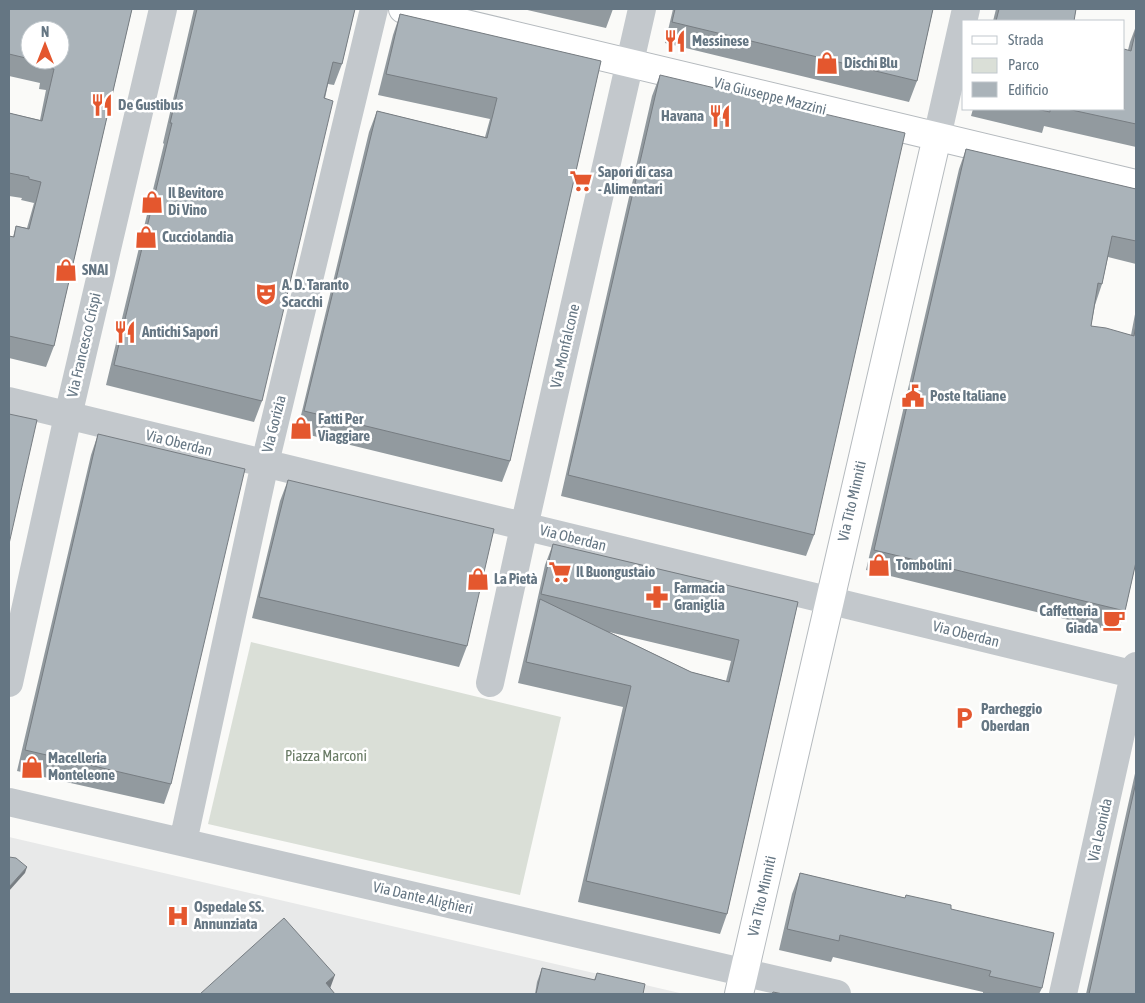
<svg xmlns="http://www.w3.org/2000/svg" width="1145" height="1003" viewBox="0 0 1145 1003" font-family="'Asap Condensed',sans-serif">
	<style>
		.built { fill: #e8e9e9 }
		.green { fill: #dadfd7 }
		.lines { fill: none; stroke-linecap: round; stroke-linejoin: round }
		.major-casing { stroke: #b5babe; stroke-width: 30 }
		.minor { stroke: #c3c8cc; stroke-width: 28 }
		.major { stroke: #fff; stroke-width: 28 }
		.wall { fill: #929a9f; fill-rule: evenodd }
		.shaded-wall { fill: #777d82 }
		.building { fill: #aab3b9; stroke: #777d82 }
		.labels { text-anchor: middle; stroke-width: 5; stroke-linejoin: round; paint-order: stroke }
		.poi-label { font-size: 15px; font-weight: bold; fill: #657683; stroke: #fff; text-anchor: start }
		.street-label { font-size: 15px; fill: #657683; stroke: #fff }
		.park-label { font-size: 15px; fill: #687a64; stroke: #fff }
	</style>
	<rect width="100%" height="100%" fill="#fafaf8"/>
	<!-- built -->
	<path class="built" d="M9,837L684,994H9Z"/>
	<!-- green -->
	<path class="green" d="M251,642L561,717L520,895L208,824Z"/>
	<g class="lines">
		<defs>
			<path id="major" d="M403,9L1136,184
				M739,994L937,137"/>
		</defs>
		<!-- major casing -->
		<use href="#major" class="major-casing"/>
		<!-- minor -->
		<path class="minor" d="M937,137L966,9
			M9,401L1136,675
			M9,683L68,416L163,9
			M490,683L524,527L642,9
			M9,802L837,994
			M183,842L265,463L374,9
			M1063,994L1136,666"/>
		<!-- major -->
		<use href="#major" class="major"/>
	</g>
	<!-- wall -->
	<path class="wall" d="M9,9H132L54,346L46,367L9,358V236L13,237L16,226L27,228L34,203L21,200L22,198L9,196V113L40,120L46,90L39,89L40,83L9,76ZM30,30L60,60H30Z
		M194,9H355L342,64L334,85L328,84L262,401L254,422L106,385L164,144L163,143Z
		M523,9H613L606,28Z
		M673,9H933L917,81L909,102L665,43Z
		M996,9H1076L1074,21H993Z
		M400,14L601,61L510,461L502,482L297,432L369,132L377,111L485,137L490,119L378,95L393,35Z
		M1136,26V147L1044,126L1042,133L971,116L973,109H1124L1128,50L1130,42Z
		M660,75L814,535L806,556L561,496L652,96Z
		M966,149L1136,189V264L1108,257L1102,284L1095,305L1091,326L1131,335L1136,309V562L1125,611L1118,632L866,570L959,169Z
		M98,434L171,784L164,804L17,771L91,455Z
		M288,480L467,646L459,667L252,618L280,501Z
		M553,544L798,602L727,914L720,934L578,902L623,707L518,683L534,615L545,565ZM609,632L731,661L726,681L691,672Z
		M1136,769V994H1086Z
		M800,873L905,898L906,895L951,909L1042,988L1039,994H983V992L833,957L831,962L779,950L792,894Z
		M542,968L594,980L597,973L646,994H535L537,982Z"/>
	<!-- shaded-wall -->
	<path class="shaded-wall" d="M27,867L25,873L9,891V887Z
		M335,975L328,994L326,983Z"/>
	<!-- building -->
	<path class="building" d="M9,9H132L54,346L9,336V236L14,237L16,226L29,229L41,182L29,179V177L9,173V113L42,121L54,69L46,68L47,62L37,60H60V30H30V59L9,54Z
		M197,9H355L342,64L333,62L324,98L333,101L262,401L114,365L172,123H170Z
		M675,9H933L917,81L672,22Z
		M999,9H1076L1074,21H996Z
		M400,14L601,61L510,461L304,411L377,111L487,138L497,98L386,74Z
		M1136,29V124L1067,109H1124V49L1131,51Z
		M660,75L905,133L814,535L568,475Z
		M1036,109H1050V112Z
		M966,149L1136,189V241L1112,236L1102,284L1098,283L1091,326L1106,328L1134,336L1136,325V562L1125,611L874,550Z
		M9,414L37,420L9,544Z
		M98,434L245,469L171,784L25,750Z
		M288,480L494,529L467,646L259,597Z
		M553,544L798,602L727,914L586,881L631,686L526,662L540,599L691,672L729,682L739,640L541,594Z
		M1136,782V994H1089Z
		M9,857L16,858L27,867L9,887Z
		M800,873L905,898L906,895L951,905V909L1054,933L1042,988L989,976L991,971L840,935L839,941L787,929Z
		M284,918L335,975L326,983L335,994H200Z
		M542,968L595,980L597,973L645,984L643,994H646H536Z
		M773,992L783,994H772Z"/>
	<!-- icons -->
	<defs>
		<symbol id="restaurant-bare" viewBox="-9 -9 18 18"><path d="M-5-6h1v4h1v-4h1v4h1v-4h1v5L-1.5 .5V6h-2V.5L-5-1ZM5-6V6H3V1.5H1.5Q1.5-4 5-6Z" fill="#e4572e" stroke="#fff" stroke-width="2.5" paint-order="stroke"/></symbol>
		<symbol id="shop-bare" viewBox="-9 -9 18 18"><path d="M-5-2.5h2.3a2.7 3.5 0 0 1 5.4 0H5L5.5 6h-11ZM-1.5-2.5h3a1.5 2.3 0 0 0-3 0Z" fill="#e4572e" stroke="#fff" stroke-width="2.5" paint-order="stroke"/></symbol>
		<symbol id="supermarket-bare" viewBox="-9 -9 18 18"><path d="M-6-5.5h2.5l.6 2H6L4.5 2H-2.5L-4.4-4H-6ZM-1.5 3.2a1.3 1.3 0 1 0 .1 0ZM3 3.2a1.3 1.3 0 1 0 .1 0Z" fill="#e4572e" stroke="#fff" stroke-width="2.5" paint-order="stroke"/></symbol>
		<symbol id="theatre-bare" viewBox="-9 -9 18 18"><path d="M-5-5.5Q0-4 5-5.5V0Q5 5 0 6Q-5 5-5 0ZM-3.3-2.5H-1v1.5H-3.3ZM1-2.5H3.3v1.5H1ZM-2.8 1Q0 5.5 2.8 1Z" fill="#e4572e" stroke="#fff" stroke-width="2.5" paint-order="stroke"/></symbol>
		<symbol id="civic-bare" viewBox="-9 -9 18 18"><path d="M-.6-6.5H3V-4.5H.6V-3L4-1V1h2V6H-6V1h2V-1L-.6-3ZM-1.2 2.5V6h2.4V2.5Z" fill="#e4572e" stroke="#fff" stroke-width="2.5" paint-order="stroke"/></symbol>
		<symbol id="pharmacy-bare" viewBox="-9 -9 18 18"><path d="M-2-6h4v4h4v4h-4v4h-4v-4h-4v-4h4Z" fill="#e4572e" stroke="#fff" stroke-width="2.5" paint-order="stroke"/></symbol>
		<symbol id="cafe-bare" viewBox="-9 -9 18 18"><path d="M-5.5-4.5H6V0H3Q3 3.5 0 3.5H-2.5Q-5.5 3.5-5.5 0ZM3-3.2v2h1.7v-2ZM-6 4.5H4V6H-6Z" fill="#e4572e" stroke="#fff" stroke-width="2.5" paint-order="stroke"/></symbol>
		<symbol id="parking-bare" viewBox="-9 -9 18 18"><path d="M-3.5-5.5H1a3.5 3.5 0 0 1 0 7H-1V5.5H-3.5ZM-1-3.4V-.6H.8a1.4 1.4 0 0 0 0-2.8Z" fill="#e4572e" stroke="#fff" stroke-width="2.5" paint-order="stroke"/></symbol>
		<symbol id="hospital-bare" viewBox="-9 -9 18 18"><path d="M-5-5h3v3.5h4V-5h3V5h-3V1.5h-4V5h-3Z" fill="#e4572e" stroke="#fff" stroke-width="2.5" paint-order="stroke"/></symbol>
	</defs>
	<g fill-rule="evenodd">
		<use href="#restaurant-bare" x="659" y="25" width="32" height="32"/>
		<use href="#shop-bare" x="811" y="47" width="32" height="32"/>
		<use href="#restaurant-bare" x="86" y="89" width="32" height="32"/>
		<use href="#restaurant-bare" x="704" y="100" width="32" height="32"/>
		<use href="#supermarket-bare" x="565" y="165" width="32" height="32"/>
		<use href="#shop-bare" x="136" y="186" width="32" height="32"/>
		<use href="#shop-bare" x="130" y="221" width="32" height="32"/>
		<use href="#shop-bare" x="50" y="254" width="32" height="32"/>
		<use href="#theatre-bare" x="250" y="278" width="32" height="32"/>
		<use href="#restaurant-bare" x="109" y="316" width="32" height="32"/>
		<use href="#civic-bare" x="897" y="380" width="32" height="32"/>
		<use href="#shop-bare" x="285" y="412" width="32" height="32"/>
		<use href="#shop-bare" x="863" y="549" width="32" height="32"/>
		<use href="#supermarket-bare" x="544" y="556" width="32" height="32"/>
		<use href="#shop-bare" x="462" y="563" width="32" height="32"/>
		<use href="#pharmacy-bare" x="641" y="581" width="32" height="32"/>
		<use href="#cafe-bare" x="1098" y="604" width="32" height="32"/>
		<use href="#parking-bare" x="948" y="702" width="32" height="32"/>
		<use href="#shop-bare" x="16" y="751" width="32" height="32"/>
		<use href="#hospital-bare" x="162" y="900" width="32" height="32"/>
	</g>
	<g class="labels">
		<!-- poi labels -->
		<g class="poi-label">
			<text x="692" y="46">Messinese</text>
			<text x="844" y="68">Dischi Blu</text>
			<text x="118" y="110">De Gustibus</text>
			<text x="704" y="121" text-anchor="end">Havana</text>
			<text x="598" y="177">Sapori di casa<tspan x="598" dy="17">- Alimentari</tspan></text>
			<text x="168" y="198">Il Bevitore<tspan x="168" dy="17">Di Vino</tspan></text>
			<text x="162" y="242">Cucciolandia</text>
			<text x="82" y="275">SNAI</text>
			<text x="282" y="290">A. D. Taranto<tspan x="282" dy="17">Scacchi</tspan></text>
			<text x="142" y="337">Antichi Sapori</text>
			<text x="930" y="401">Poste Italiane</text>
			<text x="318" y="424">Fatti Per<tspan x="318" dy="17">Viaggiare</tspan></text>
			<text x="896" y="570">Tombolini</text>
			<text x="576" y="577">Il Buongustaio</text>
			<text x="494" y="584">La Pietà</text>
			<text x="674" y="593">Farmacia<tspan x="674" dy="17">Graniglia</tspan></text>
			<text x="1098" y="616" text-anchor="end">Caffetteria<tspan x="1098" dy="17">Giada</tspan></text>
			<text x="981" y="714">Parcheggio<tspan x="981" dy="17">Oberdan</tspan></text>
			<text x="48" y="763">Macelleria<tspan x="48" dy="17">Monteleone</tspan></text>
			<text x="194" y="912">Ospedale SS.<tspan x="194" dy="17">Annunziata</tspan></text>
		</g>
		<!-- street labels -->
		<g class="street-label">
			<text transform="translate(770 96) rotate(14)" y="5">Via Giuseppe Mazzini</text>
			<text transform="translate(84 345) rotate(-77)" y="5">Via Francesco Crispi</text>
			<text transform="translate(565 346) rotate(-77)" y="5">Via Monfalcone</text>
			<text transform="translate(274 424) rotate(-76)" y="5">Via Gorizia</text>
			<text transform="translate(179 443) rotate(14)" y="5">Via Oberdan</text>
			<text transform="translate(852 501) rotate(-77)" y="5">Via Tito Minniti</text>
			<text transform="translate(573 538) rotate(14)" y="5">Via Oberdan</text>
			<text transform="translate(966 634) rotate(14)" y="5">Via Oberdan</text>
			<text transform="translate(1100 830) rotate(-77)" y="5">Via Leonida</text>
			<text transform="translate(762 896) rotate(-77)" y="5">Via Tito Minniti</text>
			<text transform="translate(423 898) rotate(13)" y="5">Via Dante Alighieri</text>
		</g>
		<!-- park labels -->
		<g class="park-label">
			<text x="326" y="761">Piazza Marconi</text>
		</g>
	</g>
	<!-- border -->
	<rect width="1145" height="1003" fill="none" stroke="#657683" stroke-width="20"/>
	<!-- legend -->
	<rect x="962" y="20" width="162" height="90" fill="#ffffff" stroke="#c1c8cd"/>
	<rect x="972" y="36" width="25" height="8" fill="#ffffff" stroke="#c1c8cd"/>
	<text x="1008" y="45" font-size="15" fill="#657683">Strada</text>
	<rect x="972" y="58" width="25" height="15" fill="#dadfd7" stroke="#c1c8cd"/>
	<text x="1008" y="70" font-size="15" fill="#657683">Parco</text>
	<rect x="972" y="82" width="25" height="15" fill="#aab3b9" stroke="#c1c8cd"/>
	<text x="1008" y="95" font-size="15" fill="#657683">Edificio</text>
	<!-- north arrow -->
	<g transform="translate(45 45)"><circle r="24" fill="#ffffff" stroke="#c1c8cd"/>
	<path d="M0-4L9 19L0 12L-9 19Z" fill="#e4572e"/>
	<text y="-8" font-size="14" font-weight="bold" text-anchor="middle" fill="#657683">N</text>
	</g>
</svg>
